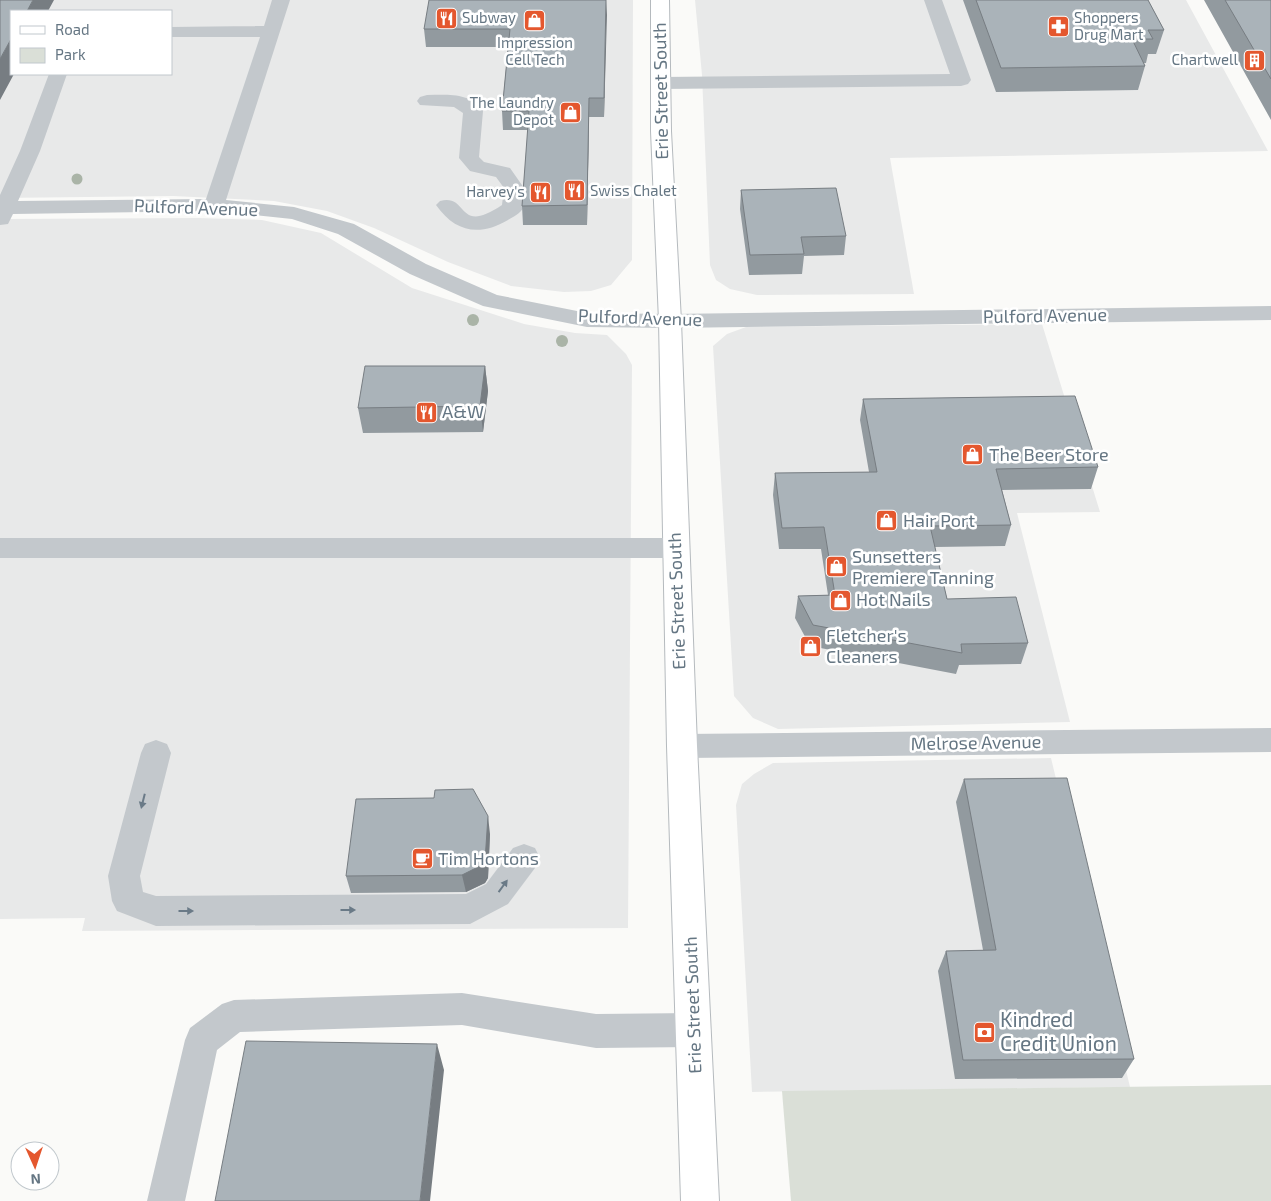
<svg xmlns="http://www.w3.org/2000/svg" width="1271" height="1201" viewBox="0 0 1271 1201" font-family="'Exo 2',sans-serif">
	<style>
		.built { fill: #e8e9e9; fill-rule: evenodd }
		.green { fill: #dadfd7 }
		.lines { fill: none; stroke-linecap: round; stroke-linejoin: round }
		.major-casing { stroke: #b5babe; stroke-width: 2 }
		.minor { fill: #c3c8cc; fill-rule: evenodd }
		.major { fill: #fff; fill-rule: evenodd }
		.tree { fill: #aab4a7 }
		.wall { fill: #929a9f }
		.shaded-wall { fill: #777d82 }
		.building { fill: #aab3b9; stroke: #777d82 }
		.oneway { fill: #6a7a87 }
		.labels { text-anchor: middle; stroke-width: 5; stroke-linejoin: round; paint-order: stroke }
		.far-poi-label { font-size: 15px; fill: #657683; stroke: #fff; text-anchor: start }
		.street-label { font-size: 18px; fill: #657683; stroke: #fff }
		.poi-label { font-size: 18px; fill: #657683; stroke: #fff; text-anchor: start }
		.near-poi-label { font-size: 21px; fill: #657683; stroke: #fff; text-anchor: start }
	</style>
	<rect width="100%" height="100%" fill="#fafaf8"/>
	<!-- built -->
	<path class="built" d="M0,0H633L632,260L611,285L591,291L564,292L511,286L448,262L374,228L327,211L274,201L173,196L0,198ZM11,11H171V74H11Z
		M695,0H1186L1268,151L890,158L914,294L757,295L730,289L716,280L710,265L702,75Z
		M198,218L262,220L321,233L412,288L524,324L575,333L607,335L626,354L632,365L628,928L82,931L85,918L0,919V219Z
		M1042,324L1100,512L1017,513L1070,722L778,729L753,718L734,696L713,346L727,334L746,327Z
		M1051,758L1130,1087L752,1092L736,805L742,784L754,774L773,763Z"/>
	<!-- green -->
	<path class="green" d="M1271,1085V1201H791L782,1091Z"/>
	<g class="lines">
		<defs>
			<path id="major" d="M651,0H669L671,131L681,321L697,746L719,1201H681L667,746L659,321L651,131Z"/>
		</defs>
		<!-- major casing -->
		<use href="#major" class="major-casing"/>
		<!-- minor -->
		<path class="minor" d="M272,0H290L226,200L294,207L354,224L426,264L497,295L587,313L670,314L1271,306V320L670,328L587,327L483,306L410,274L338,234L292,219L214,211L13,214L8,224L0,225V195L20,151L49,74H67L40,151L18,201L206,199L260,37H171V27L264,26Z
			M924,0H942L971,80L968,84L961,86L661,89L654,87L651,83L654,79L661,77L950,74Z
			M427,95C447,95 470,92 483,111L479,157L484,162L510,168L524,188C524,194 525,202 523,208C521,213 513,217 508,220C479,237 455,232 436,205L440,201C469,193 456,236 502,205L504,188L496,177L470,171L459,158L463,113L454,107L420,105L417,101L420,97Z
			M0,538H676L685,541L689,548L685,555L676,558H0Z
			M1271,728V752L682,758L671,755L667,746L671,737L682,734Z
			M156,740L167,744L171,753L140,876L143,892L156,896L466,894L486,884L513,848L524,844L535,848L540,858L535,868L508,904L470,924L156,926L117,911L112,901L108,876L141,753L145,744Z
			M462,993L596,1014L694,1013L706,1018L711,1030L706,1042L694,1047L596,1048L462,1025L240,1032L217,1050L185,1201H147L185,1040L190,1028L222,1004L234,1000Z"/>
		<!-- major -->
		<use href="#major" class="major"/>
	</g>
	<!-- trees -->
	<g class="tree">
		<circle cx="77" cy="179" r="5.5"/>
		<circle cx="473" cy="320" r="6"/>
		<circle cx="562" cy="341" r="6"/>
	</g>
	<!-- wall -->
	<path class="wall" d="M606,0L604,117H589L587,225H523L522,206L528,130H503L502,111L508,47H426L424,29Z
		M963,0H1148L1164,30L1156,54H1148L1146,63H1144L1145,66L1138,90L996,92Z
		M1204,0H1271V120Z
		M741,190L846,236L844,255L804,256L802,274L749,275L740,209Z
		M485,366L488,391L483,432L363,433L358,408Z
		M863,399L1098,467L1091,489L1002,490L1011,525L1005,546L935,547L947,599L1028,643L1021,664L959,665L956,674L810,646L795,618L798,596L828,595L821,549H779L773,495L775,473L869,472L860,420Z
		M964,779L1134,1059L1122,1078L955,1079L938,971L946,951L983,950L956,802Z
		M490,834L488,878L485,883L466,892L351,893L346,876Z"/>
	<!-- shaded-wall -->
	<path class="shaded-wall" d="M33,0H54L48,11H27Z
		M606,0L607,15L604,117V98Z
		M11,39V74H14L0,100V59Z
		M589,98V117L587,225V205Z
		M485,366L488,391L483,432L480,406Z
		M488,816L490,834L488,878L485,883L466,892L462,875Z
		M437,1044L444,1070L430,1201H420Z"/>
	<!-- building -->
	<path class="building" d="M0,0H33L27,11H11V39L0,59Z
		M429,0H606L604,98H589L587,205L522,206L529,111H502L510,29H424Z
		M976,0H1148L1164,30H1148L1153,39H1132L1145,66L1001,68Z
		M1225,0H1271V79Z
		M836,188L846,236L801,237L804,254L750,255L741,190Z
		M365,366H485L480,406L358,408Z
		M1075,396L1098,467L996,469L1011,525L930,526L947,599L1016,597L1028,643L961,644L962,653L813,625L798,596L835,595L824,527L782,528L775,473L877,472L863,399Z
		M1067,778L1134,1059L963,1060L946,951L996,950L964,779Z
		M473,789L488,816L485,861L482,865L462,875L346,876L356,799L434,798L435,790Z
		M246,1041L437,1044L420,1201H215Z"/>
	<!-- one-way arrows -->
	<defs><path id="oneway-solid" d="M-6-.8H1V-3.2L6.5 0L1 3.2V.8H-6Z" transform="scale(1.25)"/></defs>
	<g class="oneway">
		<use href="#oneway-solid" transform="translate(143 801) rotate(104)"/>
		<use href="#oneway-solid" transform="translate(503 886) rotate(-54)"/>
		<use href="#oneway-solid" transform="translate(348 910)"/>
		<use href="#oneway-solid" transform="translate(186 911)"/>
	</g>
	<!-- icons -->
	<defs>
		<symbol id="restaurant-square" viewBox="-11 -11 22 22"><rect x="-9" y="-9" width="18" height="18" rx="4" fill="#e4572e" stroke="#fff"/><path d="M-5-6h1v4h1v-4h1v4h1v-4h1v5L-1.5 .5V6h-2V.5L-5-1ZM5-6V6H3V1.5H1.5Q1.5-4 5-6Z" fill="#fff"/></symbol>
		<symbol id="shop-square" viewBox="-11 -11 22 22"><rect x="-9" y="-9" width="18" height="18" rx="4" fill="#e4572e" stroke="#fff"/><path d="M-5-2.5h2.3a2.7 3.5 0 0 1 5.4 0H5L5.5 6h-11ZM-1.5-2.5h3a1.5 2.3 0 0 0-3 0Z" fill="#fff"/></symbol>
		<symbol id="pharmacy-square" viewBox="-11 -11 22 22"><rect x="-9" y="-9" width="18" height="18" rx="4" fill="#e4572e" stroke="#fff"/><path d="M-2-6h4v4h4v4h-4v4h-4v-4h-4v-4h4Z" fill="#fff"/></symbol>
		<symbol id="building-square" viewBox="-11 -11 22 22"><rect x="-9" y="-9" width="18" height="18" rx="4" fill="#e4572e" stroke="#fff"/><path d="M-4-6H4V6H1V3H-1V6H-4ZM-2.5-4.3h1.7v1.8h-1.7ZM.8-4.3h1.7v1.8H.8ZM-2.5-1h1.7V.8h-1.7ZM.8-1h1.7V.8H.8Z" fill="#fff"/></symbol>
		<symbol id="cafe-square" viewBox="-11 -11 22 22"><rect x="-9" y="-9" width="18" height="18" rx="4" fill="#e4572e" stroke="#fff"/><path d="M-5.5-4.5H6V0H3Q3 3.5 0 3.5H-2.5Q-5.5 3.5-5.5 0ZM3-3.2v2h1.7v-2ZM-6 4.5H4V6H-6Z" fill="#fff"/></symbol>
		<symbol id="bank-square" viewBox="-11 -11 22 22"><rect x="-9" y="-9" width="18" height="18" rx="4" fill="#e4572e" stroke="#fff"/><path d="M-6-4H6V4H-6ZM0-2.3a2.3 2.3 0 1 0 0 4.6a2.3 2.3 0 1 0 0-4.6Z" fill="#fff"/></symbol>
	</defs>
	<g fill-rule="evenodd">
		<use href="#restaurant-square" x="434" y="6" width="25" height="25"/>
		<use href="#shop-square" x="522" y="8" width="25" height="25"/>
		<use href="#pharmacy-square" x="1046" y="14" width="25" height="25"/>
		<use href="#building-square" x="1242" y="48" width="25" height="25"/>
		<use href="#shop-square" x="558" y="100" width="25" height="25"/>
		<use href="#restaurant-square" x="562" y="178" width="25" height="25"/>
		<use href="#restaurant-square" x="528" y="180" width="25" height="25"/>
		<use href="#restaurant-square" x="414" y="400" width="25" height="25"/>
		<use href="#shop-square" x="960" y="442" width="25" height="25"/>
		<use href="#shop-square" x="874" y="508" width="25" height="25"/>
		<use href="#shop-square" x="824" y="554" width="25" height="25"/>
		<use href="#shop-square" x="828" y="588" width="25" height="25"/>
		<use href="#shop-square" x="798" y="634" width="25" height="25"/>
		<use href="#cafe-square" x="410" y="846" width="25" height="25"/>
		<use href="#bank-square" x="972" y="1020" width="25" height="25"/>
	</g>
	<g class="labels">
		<!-- far-poi labels -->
		<g class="far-poi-label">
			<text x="462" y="23">Subway</text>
			<text x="1074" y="23">Shoppers<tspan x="1074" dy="17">Drug Mart</tspan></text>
			<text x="535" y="48" text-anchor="middle">Impression<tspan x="535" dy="17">Cell Tech</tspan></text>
			<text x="1238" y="65" text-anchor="end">Chartwell</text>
			<text x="554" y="108" text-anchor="end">The Laundry<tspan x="554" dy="17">Depot</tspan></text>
			<text x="590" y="196">Swiss Chalet</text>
			<text x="525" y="197" text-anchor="end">Harvey's</text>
		</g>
		<!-- street labels -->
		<g class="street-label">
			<text transform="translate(661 91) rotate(-91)" y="6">Erie Street South</text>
			<text transform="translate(196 208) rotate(2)" y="6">Pulford Avenue</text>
			<text transform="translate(1045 316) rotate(-1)" y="6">Pulford Avenue</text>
			<text transform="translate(640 318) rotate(2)" y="6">Pulford Avenue</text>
			<text transform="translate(677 601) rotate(-92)" y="6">Erie Street South</text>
			<text transform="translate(976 743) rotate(-1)" y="6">Melrose Avenue</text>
			<text transform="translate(693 1005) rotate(-92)" y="6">Erie Street South</text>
		</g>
		<!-- poi labels -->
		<g class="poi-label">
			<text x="442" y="418">A&amp;W</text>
			<text x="989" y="461">The Beer Store</text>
			<text x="903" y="527">Hair Port</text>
			<text x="852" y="563">Sunsetters<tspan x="852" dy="21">Premiere Tanning</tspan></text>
			<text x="856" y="606">Hot Nails</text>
			<text x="826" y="642">Fletcher's<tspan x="826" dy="21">Cleaners</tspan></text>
			<text x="438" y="865">Tim Hortons</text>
		</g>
		<!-- near-poi labels -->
		<g class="near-poi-label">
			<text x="1000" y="1027">Kindred<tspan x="1000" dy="24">Credit Union</tspan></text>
		</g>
	</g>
	<!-- legend -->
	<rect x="10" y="10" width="162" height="65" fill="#ffffff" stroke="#c1c8cd"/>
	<rect x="20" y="26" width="25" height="8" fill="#ffffff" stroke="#c1c8cd"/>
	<text x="55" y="35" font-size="15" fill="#657683">Road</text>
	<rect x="20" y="48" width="25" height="15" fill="#dadfd7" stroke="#c1c8cd"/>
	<text x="55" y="60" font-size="15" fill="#657683">Park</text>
	<!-- north arrow -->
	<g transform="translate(35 1166) rotate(177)"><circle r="24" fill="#ffffff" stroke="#c1c8cd"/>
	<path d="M0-4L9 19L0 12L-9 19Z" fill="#e4572e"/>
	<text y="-8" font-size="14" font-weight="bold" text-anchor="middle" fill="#657683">N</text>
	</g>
</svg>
